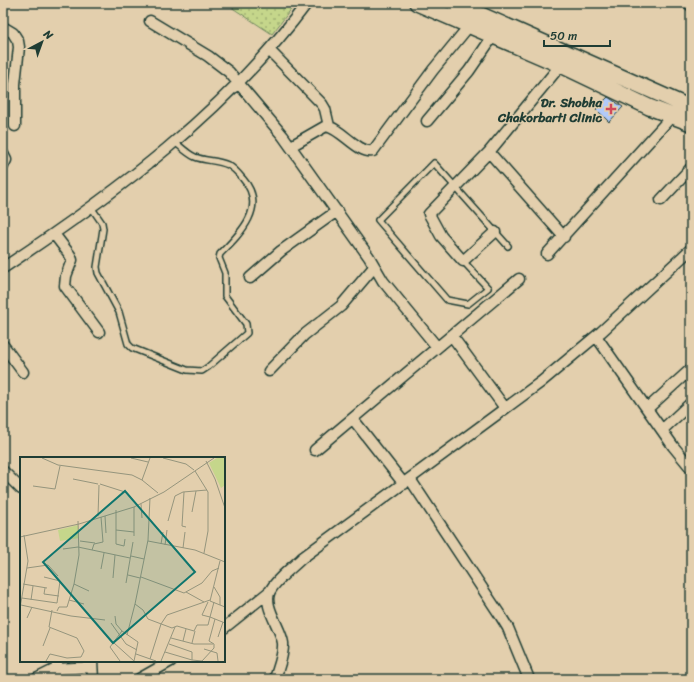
<svg xmlns="http://www.w3.org/2000/svg" width="694" height="682" viewBox="0 0 694 682" font-family="Sriracha,sans-serif">
	<style>
		.grass { fill: url(#grass-dots); stroke: #728a60 }
		.building { fill: #b2caf8; stroke: #1f3d34 }
		.lines { fill: none; stroke-linecap: round; stroke-linejoin: round }
		.service-casing { stroke: #1f3d34; stroke-width: 8 }
		.minor-casing { stroke: #1f3d34; stroke-width: 13 }
		.secondary-casing { stroke: #1f3d34; stroke-width: 18 }
		.service { stroke: #e3cfad; stroke-width: 5 }
		.minor { stroke: #e3cfad; stroke-width: 10 }
		.secondary { stroke: #e3cfad; stroke-width: 15 }
		.poi-dot { fill: #d1495b; stroke: #e3cfad; stroke-width: 1.5 }
		.labels { text-anchor: middle; stroke-width: 3; stroke-linejoin: round; paint-order: stroke }
		.poi-label { font-size: 13px; font-weight: bold; fill: #1f3d34; stroke: #e3cfad; text-anchor: end }
		.inset-road { fill: none; stroke: #95957d; stroke-width: 1 }
		.view { fill: #0f766e; fill-opacity: 0.15; stroke: #0f766e; stroke-width: 2 }
		.inset-edge { fill: none; stroke: #1f3d34; stroke-width: 2 }
	</style>
	<defs>
		<pattern id="grass-dots" width="8" height="8" patternUnits="userSpaceOnUse"><rect width="8" height="8" fill="#c5d68b"/><path d="M2 2h.1M6 6h.1" fill="none" stroke="#9faf72" stroke-width="1.8" stroke-linecap="round"/></pattern>
	</defs>
	<rect width="100%" height="100%" fill="#e3cfad"/>
	<filter id="ink" filterUnits="userSpaceOnUse"><feTurbulence type="fractalNoise" baseFrequency=".025" numOctaves="2"/><feDisplacementMap in="SourceGraphic" scale="8" xChannelSelector="R" yChannelSelector="G"/><feConvolveMatrix kernelMatrix="1 2 1 2 8 2 1 2 1" color-interpolation-filters="sRGB"/></filter>
	<g filter="url(#ink)">
		<!-- grass -->
		<path class="grass" d="M225,3H296L272,34Z"/>
		<!-- building -->
		<path class="building" d="M608,97L623,107L609,122L596,109Z"/>
		<g class="lines">
			<defs>
				<path id="service" d="M91,207L102,223L103,229L97,267L98,273L119,312L128,344L132,348L187,370L202,371L208,367L247,333L246,324L225,296V273L219,258L220,254C240,234 268,207 243,179C239,174 234,168 228,165C218,160 205,161 195,157C188,154 181,147 175,142
					M463,261L488,288L468,304L447,300L378,220L434,163L508,246"/>
				<path id="minor" d="M689,3L691,6
					M150,21L208,56L229,72L283,136L369,257L383,281L437,347
					M3,27L13,33L18,41L19,47L15,84V126
					M269,50L322,104L325,109L329,126
					M427,121L469,71L493,36
					M291,146L326,126C341,128 358,154 373,151L433,70L469,26
					M489,152L564,237
					M3,154L6,160L3,166
					M661,200L691,168
					M495,232L463,261L441,236L429,214L489,152L564,61
					M54,234L70,255L72,260L66,276L65,286L99,332
					M547,254L671,117
					M3,268C116,193 225,113 307,3
					M250,278L281,251L337,211
					M452,336L505,408
					M596,336L673,446L691,468
					M3,345L23,372
					M269,371L304,335L341,306L374,267
					M647,409L691,369
					M353,419L404,484
					M662,430L691,403
					M315,450L519,279
					M3,471L21,489
					M410,479L500,615L508,628L529,679
					M224,628L269,592
					M92,661L93,679
					M36,679L56,669L92,667
					M56,679L57,661
					M139,679L171,661
					M275,679C278,668 284,655 283,643C281,628 262,605 270,591C277,578 292,568 302,558L541,382L601,332L691,249"/>
				<path id="secondary" d="M417,3L561,65L649,107L691,123
					M454,3L691,108"/>
			</defs>
			<!-- service casing -->
			<use href="#service" class="service-casing"/>
			<!-- minor casing -->
			<use href="#minor" class="minor-casing"/>
			<!-- secondary casing -->
			<use href="#secondary" class="secondary-casing"/>
			<!-- service -->
			<use href="#service" class="service"/>
			<!-- minor -->
			<use href="#minor" class="minor"/>
			<!-- secondary -->
			<use href="#secondary" class="secondary"/>
		</g>
	</g>
	<!-- markers -->
	<path class="poi-dot" d="M609 103h4v4h4v4h-4v4h-4v-4h-4v-4h4z"/>
	<g class="labels">
		<!-- poi labels -->
		<g class="poi-label">
			<text x="602" y="107">Dr. Shobha<tspan x="602" dy="15">Chakorbarti Clinic</tspan></text>
		</g>
	</g>
	<!-- overview -->
	<g transform="translate(20 457)">
		<rect width="205" height="205" fill="#e3cfad"/>
		<path d="M197,1H205V28L201,31L189,6ZM58,68L59,81L40,84L38,73Z" fill="#c5d68b"/>
		<path class="inset-road" d="M22,1L38,8L112,18L122,23M111,1L128,5M130,1L122,23L138,36M143,1L166,7L174,13M186,4L195,22L205,51M175,14L188,35V74L184,96M53,22L78,27M80,27L105,35M13,29L35,32L40,9M164,35L162,69L166,70M130,41L128,83L115,147L123,153L128,162L152,171L157,169L174,174L177,168H188L190,160L205,166M121,47L122,61M96,53V87L104,89L105,82M172,55L176,34M78,59L79,28M85,59L86,76M148,64L155,39L163,35L187,33M96,73L114,75M114,79V50M0,80L59,67L114,50L144,35L194,1M60,84L75,86M128,84L175,93L205,105M141,87L143,75M145,88L147,73M163,91L165,75M43,92L58,90L110,101M72,93L74,87L83,85L81,60M111,99L124,102M200,104L190,144L205,150M7,111L28,108L38,119M81,112L84,96M108,118L120,121M121,120L164,136L182,126L192,114L199,111M93,121L95,98M106,126L113,85M3,127L27,131M54,127L69,134M194,130L200,140V148M25,131L24,137L39,139M166,135L184,145M2,141L37,146L40,124L24,120M11,143L13,129M49,143L64,147M188,145L182,158L190,160M1,148L51,159L85,163M0,151L8,104L4,78M37,154L39,150H47L54,127L59,98L58,64M95,159L96,167L102,174L118,185L114,204M190,160L194,145M7,161L12,150M91,166L106,187L117,193M107,178L115,147M198,180L203,165M151,181L174,187H193M163,184L166,172M94,186L114,204M172,186L175,174M149,187L172,195V203L182,204L194,191V187L189,184L195,162M23,189L30,171M184,192L197,196L198,204M145,195L172,203M116,197L136,204M130,202L141,167L147,158L190,143M26,204L30,197L47,201L61,200L64,194L57,181L29,170L32,153M100,204L90,190L102,174M141,204L155,170"/>
		<path class="view" d="M105,34L175,115L93,186L23,105Z"/>
		<rect width="205" height="205" class="inset-edge"/>
	</g>
	<!-- margin -->
	<rect width="694" height="682" fill="none" stroke="#e3cfad" stroke-width="16"/>
	<rect x="8" y="8" width="678" height="666" fill="none" stroke="#1f3d34" stroke-width="1.5" filter="url(#ink)"/>
	<!-- north arrow -->
	<g transform="translate(42 42) rotate(41)" stroke="#e3cfad" stroke-width="3" paint-order="stroke">
	<path d="M0-3L7 15L0 10L-7 15Z" fill="#1f3d34"/>
	<text y="-6" font-size="11" font-weight="bold" text-anchor="middle" fill="#1f3d34">N</text>
	</g>
	<!-- scale -->
	<path d="M544 40v6h66v-6" fill="none" stroke="#1f3d34" stroke-width="2"/>
	<text x="550" y="40" font-size="12" fill="#1f3d34" stroke="#e3cfad" stroke-width="3" paint-order="stroke">50 m</text>
</svg>
